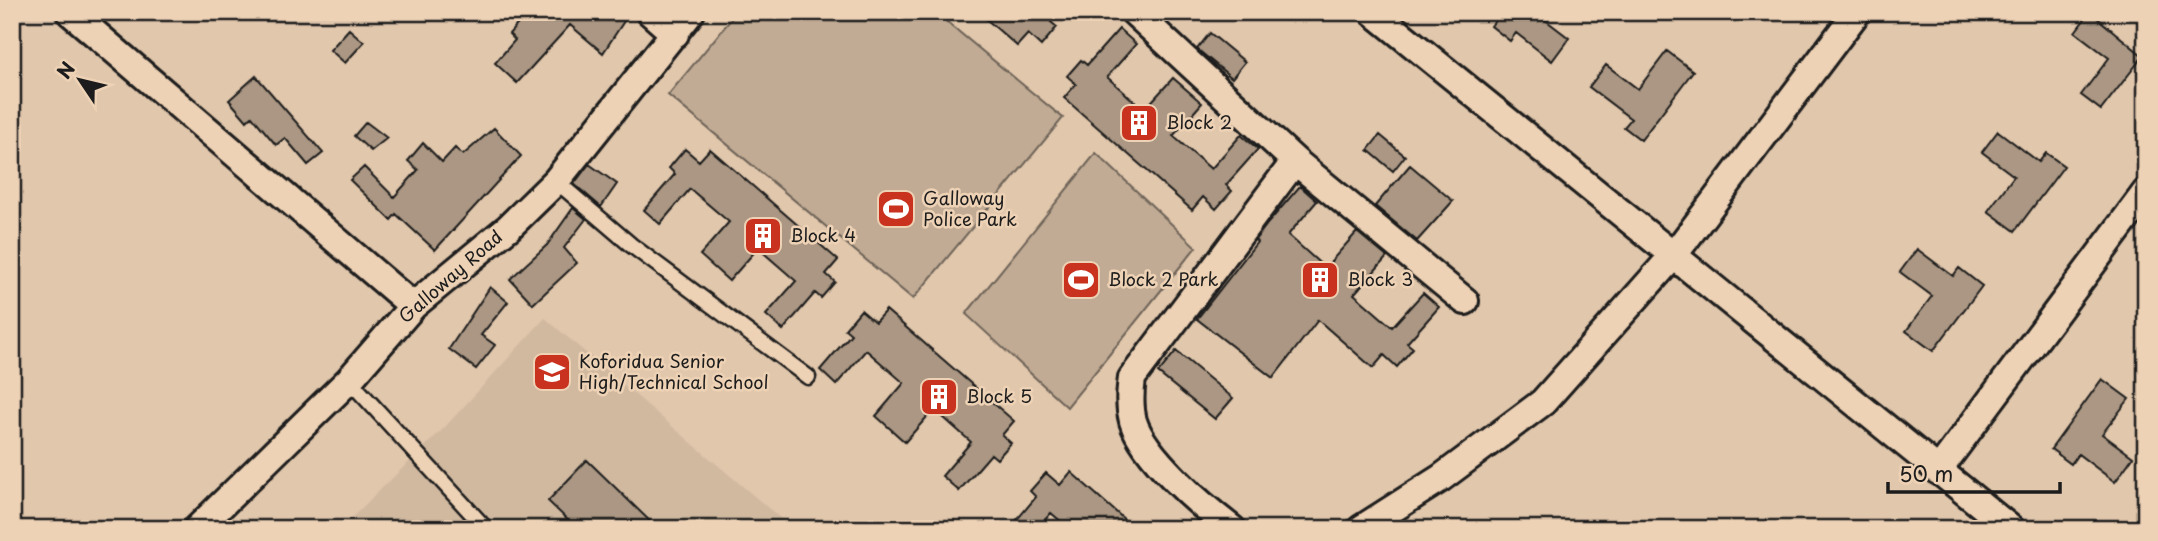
<svg xmlns="http://www.w3.org/2000/svg" width="2158" height="541" viewBox="0 0 2158 541" font-family="'Playpen Sans',sans-serif">
	<style>
		.built { fill: #d1b9a0 }
		.green { fill: #c1ab94; stroke: #6e6458; stroke-width: 2 }
		.building { fill: #ab9783; stroke: #1c1c1c; stroke-width: 2 }
		.lines { fill: none; stroke-linecap: round; stroke-linejoin: round }
		.service-casing { stroke: #1c1c1c; stroke-width: 19 }
		.minor-casing { stroke: #1c1c1c; stroke-width: 32 }
		.service { stroke: #eed2b5; stroke-width: 14 }
		.minor { stroke: #eed2b5; stroke-width: 26 }
		.labels { text-anchor: middle; stroke-width: 5; stroke-linejoin: round; paint-order: stroke }
		.poi-label { font-size: 18px; fill: #1c1c1c; stroke: #eed2b5; text-anchor: start }
		.street-label { font-size: 18px; fill: #1c1c1c; stroke: #eed2b5 }
	</style>
	<rect width="100%" height="100%" fill="#e1c7ac"/>
	<filter id="ink" filterUnits="userSpaceOnUse"><feTurbulence type="fractalNoise" baseFrequency=".0143" numOctaves="2"/><feDisplacementMap in="SourceGraphic" scale="14" xChannelSelector="R" yChannelSelector="G"/><feConvolveMatrix kernelMatrix="1 2 1 2 8 2 1 2 1" color-interpolation-filters="sRGB"/></filter>
	<g filter="url(#ink)">
		<!-- built -->
		<path class="built" d="M545,318L793,529H340L445,427Z"/>
		<!-- green -->
		<path class="green" d="M737,12H935L1063,118L913,299L668,95Z
			M1096,153L1196,247L1067,407L966,314Z"/>
		<!-- building -->
		<path class="building" d="M528,12H630L603,53L570,25L517,83L495,63L515,40L509,34Z
			M978,12H1059L1051,22L1057,27L1041,46L1028,34L1017,46Z
			M1502,12H1535L1569,38L1552,61L1516,33L1510,41L1491,26Z
			M2090,12L2143,56L2101,110L2081,95L2109,58L2075,32Z
			M349,29L364,42L345,63L330,50Z
			M1119,29L1136,44L1107,77L1144,110L1173,78L1202,103L1173,136L1211,169L1241,135L1258,149L1226,185L1232,191L1216,209L1203,197L1192,210L1064,98L1076,84L1067,76L1081,60L1087,65Z
			M1210,33L1245,62L1232,78L1197,49Z
			M1667,51L1693,71L1641,140L1624,127L1631,119L1589,87L1606,65L1638,89Z
			M256,76L323,153L308,165L285,138L276,145L252,116L247,121L229,100Z
			M366,122L387,138L371,151L354,136Z
			M494,128L521,156L435,250L396,214L391,220L350,180L364,167L394,197L418,170L408,161L423,143L442,162L455,148L463,155Z
			M1998,131L2039,162L2046,153L2064,166L2015,231L1988,211L2014,176L1982,152Z
			M1380,135L1405,156L1393,171L1368,150Z
			M685,149L699,161L710,149L838,260L826,274L835,282L821,298L815,293L783,330L766,315L796,281L758,248L729,281L700,255L729,222L690,189L660,224L644,210L675,174L669,168Z
			M589,164L617,184L601,207L574,184Z
			M1410,165L1453,201L1417,241L1375,206Z
			M1300,186L1317,201L1288,235L1325,268L1357,232L1387,257L1354,294L1392,327L1423,293L1439,307L1407,343L1413,348L1397,367L1384,355L1373,368L1318,320L1273,378L1197,319L1257,242L1255,240L1268,223Z
			M573,208L586,219L564,248L577,263L533,304L510,279L547,245Z
			M1917,249L1953,276L1959,268L1982,286L1933,351L1906,331L1932,296L1900,272Z
			M490,287L508,302L481,335L495,345L476,369L449,349Z
			M861,310L875,322L886,310L1014,421L1002,435L1011,443L997,459L991,454L959,491L942,476L971,442L934,409L905,442L876,416L904,383L866,350L836,385L820,370L851,334L845,329Z
			M1176,351L1233,398L1215,419L1158,373Z
			M2102,379L2129,399L2102,434L2133,457L2115,482L2078,454L2071,464L2051,449Z
			M587,460L658,529H577L548,501Z
			M1071,472L1135,529H1070L1051,513L1037,529H1009L1036,497L1030,491L1046,473L1060,485Z"/>
		<g class="lines">
			<defs>
				<path id="service" d="M556,181L631,245L808,377
					M349,380L486,529"/>
				<path id="minor" d="M70,12L413,306
					M650,12L675,34
					M1134,12L1295,161L1465,301
					M1373,12L2011,529
					M1938,471L2146,192
					M197,529L349,380L413,306L509,227L556,181L691,12
					M1232,529C1202,506 1144,457 1133,421C1129,406 1130,393 1132,378L1295,161
					M1361,529L1441,478L1543,402L1673,256L1857,12"/>
			</defs>
			<!-- service casing -->
			<use href="#service" class="service-casing"/>
			<!-- minor casing -->
			<use href="#minor" class="minor-casing"/>
			<!-- service -->
			<use href="#service" class="service"/>
			<!-- minor -->
			<use href="#minor" class="minor"/>
		</g>
	</g>
	<!-- icons -->
	<defs>
		<symbol id="building-square" viewBox="-11 -11 22 22"><rect x="-9" y="-9" width="18" height="18" rx="4" fill="#c8321e" stroke="#eed2b5"/><path d="M-4-6H4V6H1V3H-1V6H-4ZM-2.5-4.3h1.7v1.8h-1.7ZM.8-4.3h1.7v1.8H.8ZM-2.5-1h1.7V.8h-1.7ZM.8-1h1.7V.8H.8Z" fill="#fff"/></symbol>
		<symbol id="stadium-square" viewBox="-11 -11 22 22"><rect x="-9" y="-9" width="18" height="18" rx="4" fill="#c8321e" stroke="#eed2b5"/><path d="M0-5a6.5 5 0 1 0 0 10a6.5 5 0 1 0 0-10ZM-3.5-1.8h7v3.6h-7Z" fill="#fff"/></symbol>
		<symbol id="school-square" viewBox="-11 -11 22 22"><rect x="-9" y="-9" width="18" height="18" rx="4" fill="#c8321e" stroke="#eed2b5"/><path d="M0-5L7-2L0 1L-7-2ZM-4 1L0 2.5L4 1V4Q0 6-4 4Z" fill="#fff"/></symbol>
	</defs>
	<g fill-rule="evenodd">
		<use href="#building-square" x="1117" y="101" width="44" height="44"/>
		<use href="#stadium-square" x="874" y="187" width="44" height="44"/>
		<use href="#building-square" x="741" y="214" width="44" height="44"/>
		<use href="#stadium-square" x="1059" y="258" width="44" height="44"/>
		<use href="#building-square" x="1298" y="258" width="44" height="44"/>
		<use href="#school-square" x="530" y="350" width="44" height="44"/>
		<use href="#building-square" x="917" y="375" width="44" height="44"/>
	</g>
	<g class="labels">
		<!-- poi labels -->
		<g class="poi-label">
			<text x="1166" y="129">Block 2</text>
			<text x="923" y="205">Galloway<tspan x="923" dy="21">Police Park</tspan></text>
			<text x="790" y="242">Block 4</text>
			<text x="1108" y="286">Block 2 Park</text>
			<text x="1347" y="286">Block 3</text>
			<text x="579" y="368">Koforidua Senior<tspan x="579" dy="21">High/Technical School</tspan></text>
			<text x="966" y="403">Block 5</text>
		</g>
		<!-- street labels -->
		<g class="street-label">
			<text transform="translate(451 277) rotate(-41)" y="6">Galloway Road</text>
		</g>
	</g>
	<!-- margin -->
	<rect width="2158" height="541" fill="none" stroke="#eed2b5" stroke-width="42"/>
	<rect x="21" y="21" width="2116" height="499" fill="none" stroke="#1c1c1c" stroke-width="2.5" filter="url(#ink)"/>
	<!-- north arrow -->
	<g transform="translate(80 80) rotate(305)" stroke="#eed2b5" stroke-width="5" paint-order="stroke">
	<path d="M0-5L12 26L0 18L-12 26Z" fill="#1c1c1c"/>
	<text y="-10" font-size="19" font-weight="bold" text-anchor="middle" fill="#1c1c1c">N</text>
	</g>
	<!-- scale -->
	<path d="M1888 482v10h172v-10" fill="none" stroke="#1c1c1c" stroke-width="3.5"/>
	<text x="1899" y="482" font-size="21" fill="#1c1c1c" stroke="#eed2b5" stroke-width="5" paint-order="stroke">50 m</text>
</svg>
